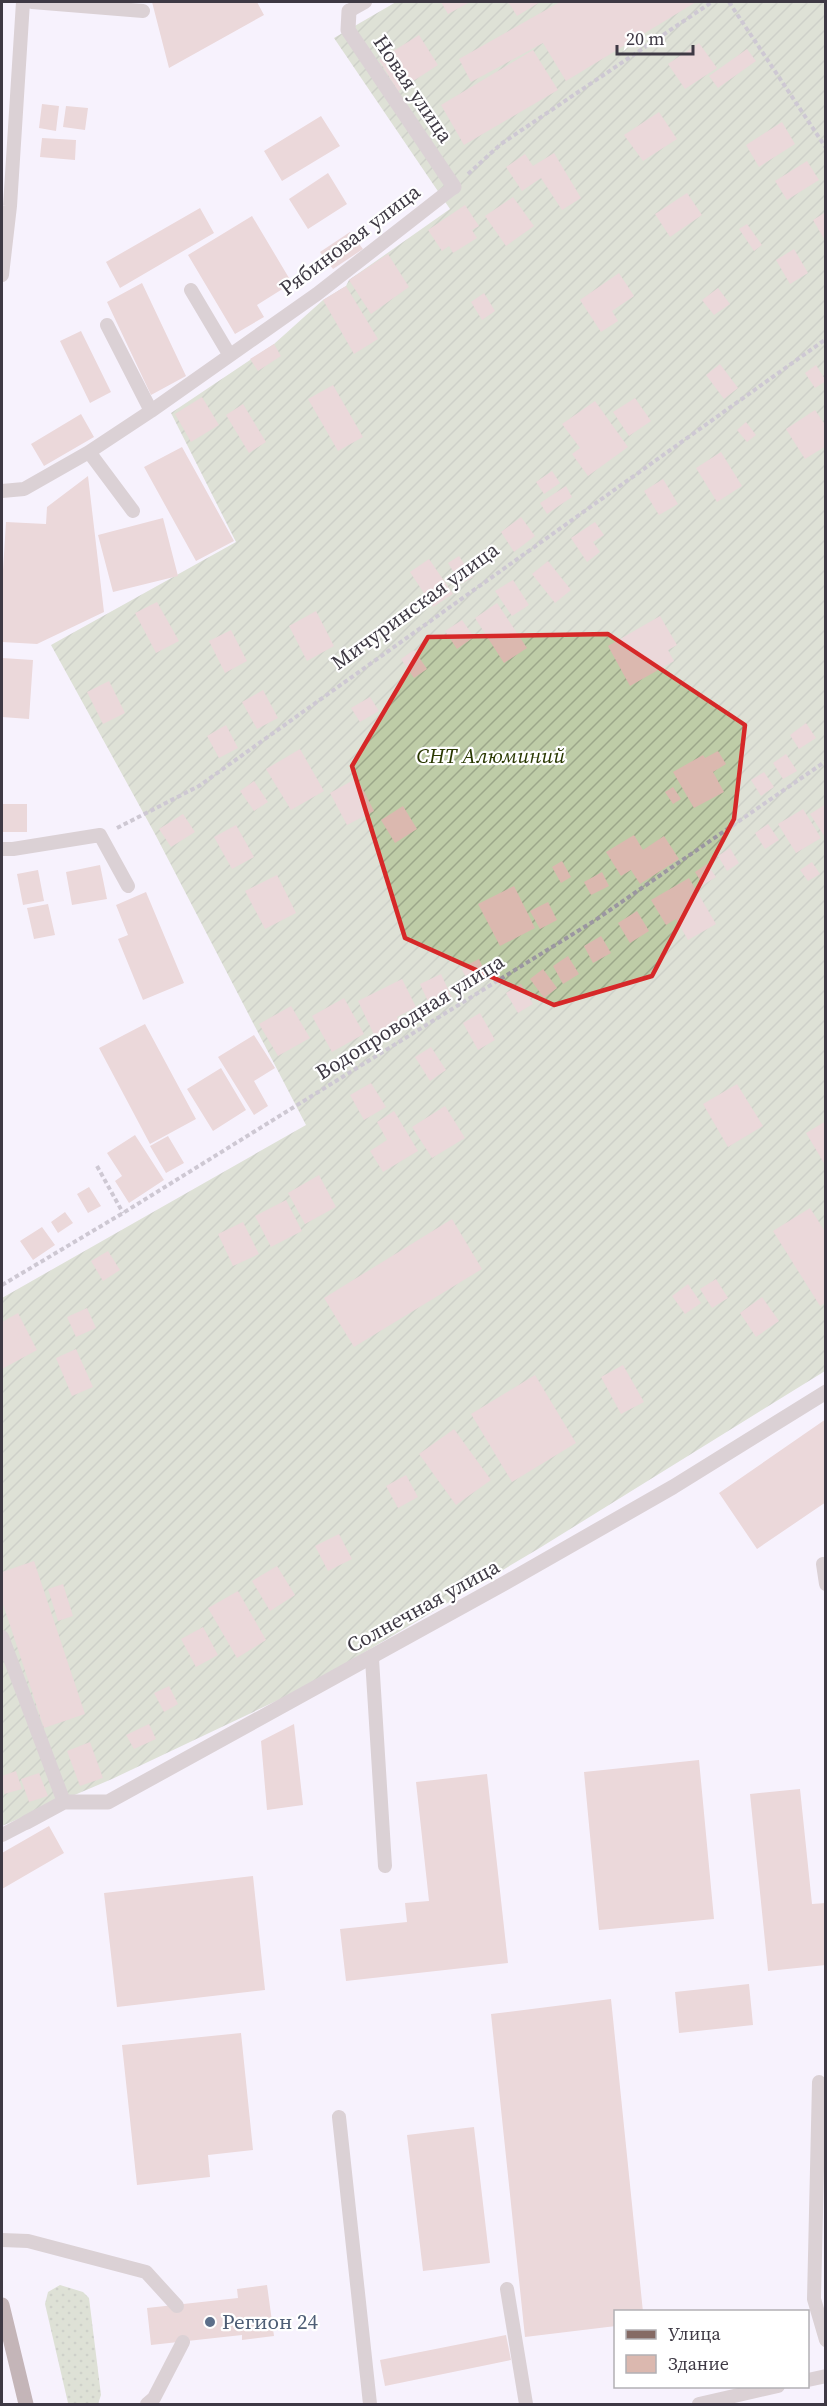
<svg xmlns="http://www.w3.org/2000/svg" width="827" height="2406" viewBox="0 0 827 2406" font-family="'Source Serif 4',serif">
	<style>
		.grass { fill: url(#grass-dots) }
		.garden { fill: url(#garden-furrows) }
		.building { fill: #dbb8af }
		.lines { fill: none; stroke-linecap: round; stroke-linejoin: round }
		.path { stroke: #9b96a1; stroke-width: 4; stroke-dasharray: 4.5 3; stroke-linecap: butt }
		.lane { stroke: #b8a9a5; stroke-width: 14 }
		.street { stroke: #b8a9a5; stroke-width: 15 }
		.primary { stroke: #856a64; stroke-width: 15 }
		.marked { fill: none; stroke: #d62828; stroke-width: 4.5; stroke-linejoin: round }
		.service-dot { fill: #5c6f8a; stroke: #fff; stroke-width: 2 }
		.labels { text-anchor: middle; stroke-width: 4.5; stroke-linejoin: round; paint-order: stroke }
		.street-label { font-size: 21px; fill: #3e3944; stroke: #fff }
		.park-label { font-size: 21px; font-style: italic; fill: #293800; stroke: #fff }
		.service-label { font-size: 21px; fill: #4e5e75; stroke: #fff; text-anchor: start }
	</style>
	<defs>
		<pattern id="grass-dots" width="8" height="8" patternUnits="userSpaceOnUse" patternTransform="scale(1.5)"><rect width="8" height="8" fill="#becca7"/><path d="M2 2h.1M6 6h.1" fill="none" stroke="#9ca78a" stroke-width="1.8" stroke-linecap="round"/></pattern>
		<pattern id="garden-furrows" width="10" height="10" patternUnits="userSpaceOnUse" patternTransform="scale(1.5)"><rect width="10" height="10" fill="#becca7"/><path d="M-1 1l2-2M0 10L10 0M9 11l2-2" fill="none" stroke="#9ca78a"/></pattern>
	</defs>
	<rect width="100%" height="100%" fill="#f7f2fd"/>
	<!-- grass -->
	<path class="grass" d="M60,2285L83,2292L89,2298L101,2395L98,2404H69L68,2403L45,2304L48,2292Z"/>
	<!-- garden -->
	<path class="garden" d="M396,2H825V1371L538,1549L308,1686L112,1779L2,1826V1298L306,1125L155,834L51,645L236,542L171,413L274,344L323,300L346,286L349,280L450,209L334,38Z"/>
	<!-- building -->
	<path class="building" d="M152,2H257L264,15L169,68Z
		M441,2H470L448,14Z
		M508,2H540L517,16Z
		M560,2H696L566,81L543,43L471,82L459,59Z
		M419,35L438,65L398,91L379,60Z
		M699,43L717,68L685,89L668,64Z
		M747,49L756,61L718,88L709,76Z
		M533,50L558,90L464,145L441,105Z
		M42,104L59,106L56,131L39,128Z
		M66,106L88,108L85,130L63,127Z
		M659,112L677,139L643,161L624,135Z
		M321,116L340,146L282,181L264,151Z
		M782,122L795,144L759,167L746,145Z
		M42,138L76,140L75,160L40,157Z
		M554,153L581,198L562,210L541,178L522,191L506,167L525,154L533,166Z
		M807,161L819,180L787,200L775,181Z
		M328,173L347,204L308,229L289,199Z
		M687,193L702,215L670,237L655,214Z
		M513,197L534,226L506,246L485,216Z
		M465,205L479,226L472,230L477,238L453,253L449,246L442,251L428,230Z
		M200,208L214,233L120,288L106,262Z
		M826,212V242L813,220Z
		M252,216L292,283L257,305L264,317L235,334L188,255Z
		M747,224L762,245L754,251L739,229Z
		M350,232L363,249L333,269L320,252Z
		M794,249L808,273L790,284L776,260Z
		M388,254L409,287L371,314L349,280Z
		M619,273L634,296L612,311L618,321L601,332L580,300Z
		M142,283L186,376L151,395L107,302Z
		M346,286L378,339L354,354L323,300Z
		M718,288L730,304L714,315L702,300Z
		M484,293L495,311L482,320L471,302Z
		M81,331L111,392L90,403L60,341Z
		M274,344L281,356L258,371L250,359Z
		M720,364L738,388L724,399L706,375Z
		M816,365L826,381L815,388L805,373Z
		M333,385L363,437L338,451L308,399Z
		M202,397L219,425L191,442L175,414Z
		M635,398L651,421L629,436L613,412Z
		M595,401L628,447L588,476L572,454L580,448L562,424Z
		M243,404L266,442L249,453L226,415Z
		M815,410L826,426V446L805,459L786,429Z
		M81,414L94,437L44,466L31,444Z
		M746,422L756,435L747,442L737,430Z
		M182,447L234,541L196,561L144,467Z
		M721,452L742,486L717,502L696,468Z
		M552,471L560,483L544,494L536,482Z
		M88,476L104,612L37,644L2,642V586L6,522L46,524L47,507Z
		M663,479L678,504L659,515L644,491Z
		M566,486L572,497L547,514L540,503Z
		M521,517L535,536L514,552L501,532Z
		M163,518L178,576L113,592L98,535Z
		M595,522L604,535L593,542L600,552L587,562L571,538Z
		M459,556L473,577L461,584L448,563Z
		M429,559L453,594L433,607L410,572Z
		M548,561L571,590L555,603L532,574Z
		M513,580L529,605L512,616L495,591Z
		M157,602L179,641L156,653L135,613Z
		M497,603L527,648L504,663L475,618Z
		M316,611L334,646L307,661L289,626Z
		M660,616L677,645L668,650L674,661L630,686L608,646Z
		M462,620L474,637L457,649L445,631Z
		M231,630L247,661L225,673L209,641Z
		M414,650L427,669L414,678L401,659Z
		M2,658L33,660L29,719L2,717Z
		M109,681L125,713L103,724L87,692Z
		M263,690L278,718L257,729L242,702Z
		M370,697L379,711L360,722L351,708Z
		M806,723L816,738L799,749L790,735Z
		M226,725L238,748L219,758L207,736Z
		M300,749L324,791L291,810L266,769Z
		M718,751L726,764L713,772L724,792L694,808L673,772L703,755L705,758Z
		M786,754L797,771L783,779L773,763Z
		M764,772L774,787L761,796L751,780Z
		M357,778L374,811L347,825L330,793Z
		M254,781L268,802L254,811L240,791Z
		M673,787L681,799L673,804L665,792Z
		M2,804H27V832H2Z
		M826,804V839L810,814Z
		M403,806L417,829L395,843L381,820Z
		M803,809L821,838L796,853L778,824Z
		M183,814L195,832L171,847L159,829Z
		M768,824L779,840L765,849L755,833Z
		M236,825L254,857L232,869L214,837Z
		M634,835L643,850L664,836L679,859L640,884L631,870L621,876L606,852Z
		M730,848L739,863L727,871L718,856Z
		M562,861L571,877L561,883L552,867Z
		M812,862L820,874L808,881L800,870Z
		M707,864L716,877L703,885L695,872Z
		M100,865L107,899L72,905L66,872Z
		M38,870L44,901L23,905L17,874Z
		M602,872L609,886L591,895L584,882Z
		M277,875L296,913L265,929L245,891Z
		M689,878L716,924L688,940L676,919L666,925L651,900Z
		M514,886L535,928L500,946L478,904Z
		M146,892L184,983L143,1000L118,939L128,935L116,905Z
		M548,902L557,920L540,929L530,911Z
		M48,904L55,935L34,939L27,908Z
		M637,911L649,931L630,943L618,923Z
		M601,936L611,953L593,963L584,946Z
		M568,956L579,974L563,984L553,966Z
		M479,959L488,978L471,987L461,968Z
		M543,969L557,988L544,998L530,979Z
		M441,974L452,998L431,1008L420,984Z
		M402,979L416,1007L397,1017L402,1029L377,1041L358,1001Z
		M521,984L533,1004L518,1013L506,993Z
		M344,998L364,1034L332,1052L312,1016Z
		M291,1006L310,1038L278,1056L259,1024Z
		M480,1013L495,1040L478,1050L463,1023Z
		M145,1024L196,1119L150,1144L99,1048Z
		M254,1035L275,1068L254,1081L268,1106L254,1115L218,1057Z
		M431,1047L446,1070L430,1081L415,1057Z
		M221,1068L246,1110L213,1131L187,1089Z
		M371,1083L386,1107L364,1120L350,1095Z
		M737,1084L763,1126L728,1147L703,1104Z
		M445,1106L465,1138L432,1158L412,1127Z
		M394,1111L418,1151L383,1172L370,1151L387,1140L377,1122Z
		M826,1121V1162L824,1163L806,1133Z
		M135,1135L164,1180L129,1203L115,1181L122,1176L107,1153Z
		M168,1136L184,1163L166,1173L150,1146Z
		M319,1175L336,1207L305,1224L288,1193Z
		M89,1187L101,1206L88,1213L77,1194Z
		M286,1200L302,1231L271,1247L255,1216Z
		M810,1208L826,1233V1302L820,1306L773,1231Z
		M65,1212L73,1223L58,1233L51,1222Z
		M452,1219L482,1269L354,1347L324,1298Z
		M243,1222L259,1254L233,1266L218,1234Z
		M42,1227L55,1245L33,1260L20,1241Z
		M108,1251L120,1270L103,1281L91,1261Z
		M716,1279L728,1298L712,1308L700,1289Z
		M688,1284L701,1303L685,1314L672,1296Z
		M762,1297L779,1321L756,1337L740,1313Z
		M87,1308L96,1328L76,1337L67,1317Z
		M18,1313L37,1350L2,1369V1322Z
		M76,1349L93,1387L72,1396L56,1358Z
		M623,1365L644,1402L621,1414L601,1377Z
		M535,1375L576,1443L512,1482L471,1414Z
		M826,1419V1502L757,1549L719,1493Z
		M454,1429L491,1480L456,1505L419,1454Z
		M406,1475L418,1497L398,1508L386,1486Z
		M339,1534L352,1559L328,1571L315,1546Z
		M34,1561L85,1714L44,1728L2,1601V1572Z
		M277,1566L295,1595L270,1611L252,1581Z
		M63,1584L73,1616L58,1621L48,1589Z
		M238,1591L266,1640L237,1658L208,1608Z
		M203,1627L218,1655L196,1667L181,1639Z
		M169,1686L178,1704L164,1712L154,1693Z
		M149,1724L156,1739L134,1749L126,1735Z
		M294,1724L303,1805L267,1810L261,1741Z
		M90,1742L103,1778L80,1786L67,1751Z
		M699,1760L714,1919L599,1930L584,1772Z
		M16,1771L22,1789L4,1794L2,1776Z
		M39,1773L48,1796L29,1802L21,1779Z
		M487,1774L508,1963L346,1981L340,1929L407,1922L405,1903L429,1901L416,1782Z
		M800,1789L812,1904L826,1903V1965L768,1971L750,1794Z
		M49,1826L64,1853L2,1889V1853Z
		M253,1876L265,1990L117,2007L104,1893Z
		M749,1984L753,2025L679,2033L675,1992Z
		M611,1999L643,2312H616V2326L525,2337L491,2014Z
		M241,2033L253,2150L208,2155L210,2177L137,2185L122,2045Z
		M474,2127L490,2263L423,2271L407,2135Z
		M267,2285L274,2336L242,2340V2335L151,2345L147,2308L238,2298L237,2289Z
		M506,2335L511,2360L385,2386L380,2360Z"/>
	<g class="lines">
		<!-- path -->
		<path class="path" d="M729,2L826,148
			M468,174L501,144L712,2
			M117,828L199,786L826,339
			M97,1166L123,1213
			M2,1285L123,1213L594,921L826,761"/>
		<!-- lane -->
		<path class="lane" d="M32,2L143,11
			M349,11L365,2
			M2,275L10,206L23,2
			M191,290L229,354
			M107,325L151,411
			M89,452L133,511
			M2,491L24,489L89,452L151,411L317,294L454,187
			M2,849H13L100,835L128,886
			M823,1564L826,1584
			M2,1637L64,1802
			M372,1659L385,1866
			M2,1835L27,1822
			M819,2082L814,2299L826,2340
			M339,2117L370,2404
			M2,2240L28,2241L146,2272L177,2306
			M507,2289L526,2404
			M808,2380L826,2376
			M147,2404L154,2398L183,2342
			M699,2404L778,2386"/>
		<!-- street -->
		<path class="street" d="M349,11L348,30L454,187
			M27,1822L64,1802H108L505,1583L673,1487L826,1392"/>
		<!-- primary -->
		<path class="primary" d="M2,2305L26,2404"/>
	</g>
	<!-- marked area -->
	<path d="M0 0H827V2406H0ZM608,634L745,725L734,819L652,976L554,1005L405,938L352,766L428,637Z" fill="#f7f2fd" fill-opacity=".55" fill-rule="evenodd"/>
	<path class="marked" d="M608,634L745,725L734,819L652,976L554,1005L405,938L352,766L428,637Z"/>
	<!-- markers -->
	<circle class="service-dot" cx="210" cy="2322" r="6"/>
	<g class="labels">
		<!-- street labels -->
		<g class="street-label">
			<text transform="translate(413 89) rotate(56)" y="7">Новая улица</text>
			<text transform="translate(350 240) rotate(-37)" y="7">Рябиновая улица</text>
			<text transform="translate(415 606) rotate(-36)" y="7">Мичуринская улица</text>
			<text transform="translate(410 1017) rotate(-32)" y="7">Водопроводная улица</text>
			<text transform="translate(423 1606) rotate(-29)" y="7">Солнечная улица</text>
		</g>
		<!-- park labels -->
		<g class="park-label">
			<text x="491" y="763">СНТ Алюминий</text>
		</g>
		<!-- service labels -->
		<g class="service-label">
			<text x="222" y="2329">Регион 24</text>
		</g>
	</g>
	<!-- border -->
	<rect width="827" height="2406" fill="none" stroke="#3e3944" stroke-width="6"/>
	<!-- legend -->
	<rect x="614" y="2310" width="195" height="78" fill="#ffffff" stroke="#b2b0b4" stroke-width="1.5"/>
	<rect x="626" y="2330" width="30" height="9" fill="#856a64" stroke="#b2b0b4" stroke-width="1.5"/>
	<text x="668" y="2340" font-size="18" fill="#3e3944">Улица</text>
	<rect x="626" y="2355" width="30" height="18" fill="#dbb8af" stroke="#b2b0b4" stroke-width="1.5"/>
	<text x="668" y="2370" font-size="18" fill="#3e3944">Здание</text>
	<!-- scale -->
	<path d="M617 45v9h76v-9" fill="none" stroke="#3e3944" stroke-width="3"/>
	<text x="626" y="45" font-size="18" fill="#3e3944" stroke="#ffffff" stroke-width="4.5" paint-order="stroke">20 m</text>
</svg>
